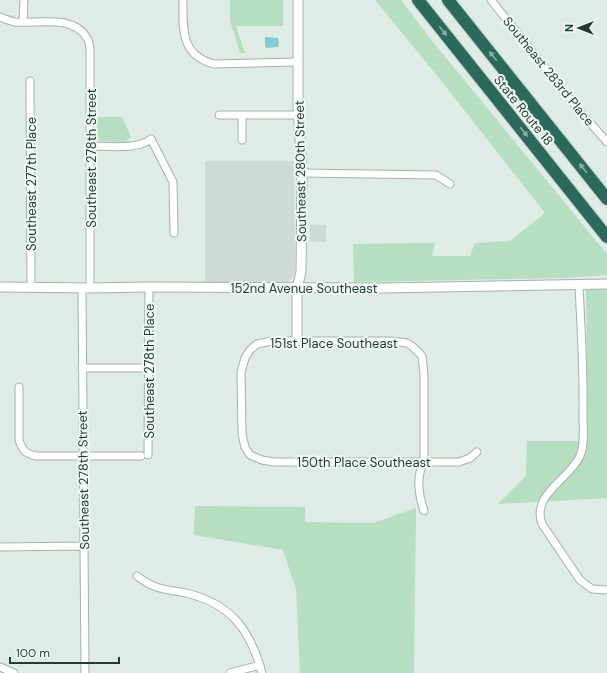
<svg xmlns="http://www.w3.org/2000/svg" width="607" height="673" viewBox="0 0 607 673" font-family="'DM Sans',sans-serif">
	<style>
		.built { fill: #cddbd4 }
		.green { fill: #b6dec0 }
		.water { fill: #83cad4 }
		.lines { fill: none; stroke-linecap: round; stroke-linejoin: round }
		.minor-casing { stroke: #a2b3ac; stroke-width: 9 }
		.tertiary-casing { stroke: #a2b3ac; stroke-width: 11 }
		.motorway-casing { stroke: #c0c8c6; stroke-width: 14 }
		.minor { stroke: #fff; stroke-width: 7 }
		.tertiary { stroke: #fff; stroke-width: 9 }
		.motorway { stroke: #296a5a; stroke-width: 12 }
		.oneway { fill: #8cb1a6 }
		.labels { text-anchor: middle; stroke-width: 4; stroke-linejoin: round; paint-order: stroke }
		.street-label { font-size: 13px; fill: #1f3c33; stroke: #f0f8f3 }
	</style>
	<rect width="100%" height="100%" fill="#dfebe5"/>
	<!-- built -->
	<path class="built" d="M205,161H294L295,271L293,277L288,282H205Z
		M310,225H326V242H310Z"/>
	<!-- green -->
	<path class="green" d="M230,0H283V26H236L245,53H240L230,21Z
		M375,0H401L433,42L607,254V275L566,278L354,282L353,244L435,243L432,256H470L475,243L510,241L545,213L439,78Z
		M97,117H122L131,137L126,142L99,141L97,134Z
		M607,289V498L498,504L526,476L527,441H588L586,290Z
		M195,506L305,507V522L373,523L416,508L414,673H300L296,589L283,550L194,535Z"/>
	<!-- water -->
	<path class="water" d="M265,37L278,38L279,43L278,47L266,48L265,45Z"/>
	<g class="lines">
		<defs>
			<path id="minor" d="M183,0C183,28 180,55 214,64L298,62
				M491,0L578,109L607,142
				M0,17C5,19 10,21 15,22C38,24 73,14 87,38C90,42 90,48 90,53V288
				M23,22L24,0
				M30,81L31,287
				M219,115H299
				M242,115V140
				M91,146C109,146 137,150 151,139L173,182L174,233
				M302,173L436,175L450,184
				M579,285C581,329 584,373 583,416C583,428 585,444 580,456C570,479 531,494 542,524L580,580L592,589L607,590
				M82,288L85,673
				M82,368H143
				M19,387V440C22,450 26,454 36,456H141
				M148,455L149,287
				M424,511C419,496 416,476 424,462V375L422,356L412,346L407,343L392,341H272L257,344L250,350L245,358L241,372L242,434L245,447L250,455L262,460L274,462H459L470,458L477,452
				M0,547L84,546
				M137,576C155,590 165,589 186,593C231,604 250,629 262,673
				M0,667L14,673
				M230,673L260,665"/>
			<path id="tertiary" d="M0,287L90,288L149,287L382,288L607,284
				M297,341V288L301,272L302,173L298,107V0"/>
			<path id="motorway" d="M418,0L607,237
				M448,0L607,199"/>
		</defs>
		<!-- minor casing -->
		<use href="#minor" class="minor-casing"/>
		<!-- tertiary casing -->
		<use href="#tertiary" class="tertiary-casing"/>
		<!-- motorway casing -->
		<use href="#motorway" class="motorway-casing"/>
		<!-- minor -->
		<use href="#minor" class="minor"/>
		<!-- tertiary -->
		<use href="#tertiary" class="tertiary"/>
		<!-- motorway -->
		<use href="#motorway" class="motorway"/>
	</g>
	<!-- one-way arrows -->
	<defs><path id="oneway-solid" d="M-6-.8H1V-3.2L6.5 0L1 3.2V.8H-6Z"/></defs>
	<g class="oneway">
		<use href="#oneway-solid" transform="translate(443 31) rotate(51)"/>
		<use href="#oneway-solid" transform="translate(493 56) rotate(-129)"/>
		<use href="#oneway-solid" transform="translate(524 132) rotate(51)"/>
		<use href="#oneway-solid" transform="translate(583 168) rotate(-129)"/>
	</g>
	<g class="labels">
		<!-- street labels -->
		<g class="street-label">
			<text transform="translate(549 71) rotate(51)" y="5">Southeast 283rd Place</text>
			<text transform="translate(524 110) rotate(51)" y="5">State Route 18</text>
			<text transform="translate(91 158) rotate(-90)" y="5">Southeast 278th Street</text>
			<text transform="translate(300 171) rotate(-91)" y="5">Southeast 280th Street</text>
			<text transform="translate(31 184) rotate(-90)" y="5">Southeast 277th Place</text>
			<text x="304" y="293">152nd Avenue Southeast</text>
			<text x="334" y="348">151st Place Southeast</text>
			<text transform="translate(149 371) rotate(-90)" y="5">Southeast 278th Place</text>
			<text x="364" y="467">150th Place Southeast</text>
			<text transform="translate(83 480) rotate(-91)" y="5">Southeast 278th Street</text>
		</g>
	</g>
	<!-- north arrow -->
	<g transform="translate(579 28) rotate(270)" stroke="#f0f8f3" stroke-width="3" paint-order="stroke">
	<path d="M0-3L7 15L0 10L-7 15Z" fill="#1f3c33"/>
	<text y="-6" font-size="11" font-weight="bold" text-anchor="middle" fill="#1f3c33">N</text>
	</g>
	<!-- scale -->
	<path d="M10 657v6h109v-6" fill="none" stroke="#1f3c33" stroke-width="2"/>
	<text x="16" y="657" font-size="12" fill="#1f3c33" stroke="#f0f8f3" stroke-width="3" paint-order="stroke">100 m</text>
</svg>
